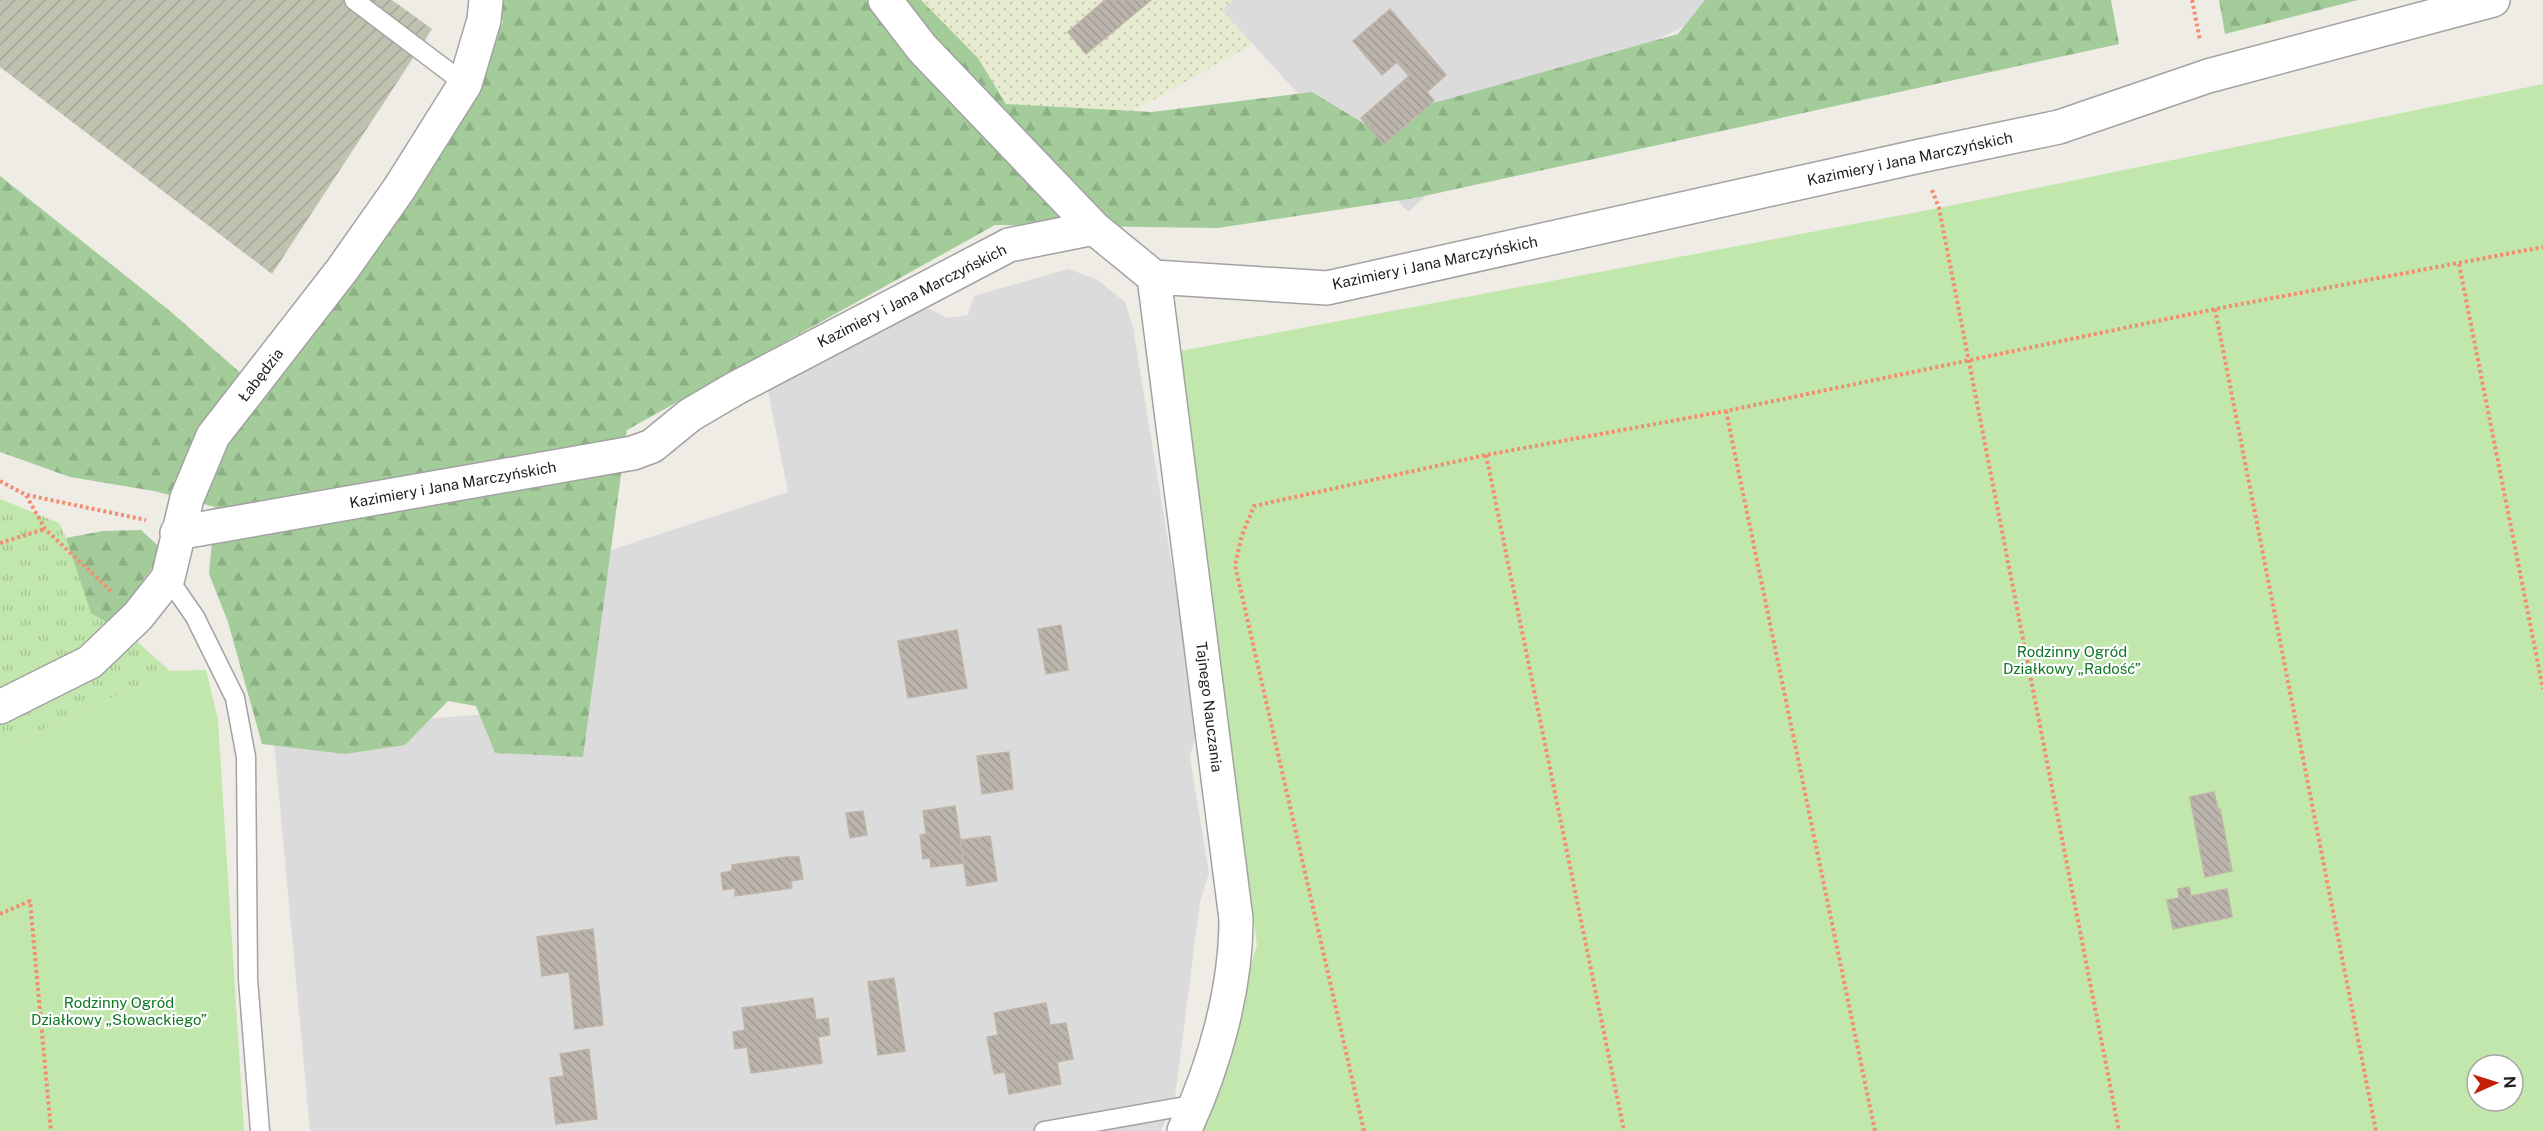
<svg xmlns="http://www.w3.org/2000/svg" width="2543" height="1131" viewBox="0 0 2543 1131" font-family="'Public Sans',sans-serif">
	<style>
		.residential { fill: #dcdbdb }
		.construction { fill: url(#construction-furrows) }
		.farmland { fill: url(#farmland-dots) }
		.grass { fill: url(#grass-tufts) }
		.forest { fill: url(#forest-firs) }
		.garden { fill: #c1e7ac; fill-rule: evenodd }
		.building { fill: url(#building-back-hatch); stroke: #bfb5a7; stroke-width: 1.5 }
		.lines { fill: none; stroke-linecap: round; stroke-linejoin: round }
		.service-casing { stroke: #a2a2a2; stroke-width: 21 }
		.minor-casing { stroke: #a2a2a2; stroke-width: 36 }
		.path { stroke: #f48d6f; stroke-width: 4; stroke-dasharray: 3 3; stroke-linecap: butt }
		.service { stroke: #fff; stroke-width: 18 }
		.minor { stroke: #fff; stroke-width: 33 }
		.labels { text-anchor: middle; stroke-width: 4.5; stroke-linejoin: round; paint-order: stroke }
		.street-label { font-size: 15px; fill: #1e1e1e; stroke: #fff }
		.park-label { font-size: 15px; fill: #107725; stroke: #fff }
	</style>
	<defs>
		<pattern id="construction-furrows" width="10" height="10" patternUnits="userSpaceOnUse" patternTransform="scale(1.5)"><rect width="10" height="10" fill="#c0c2b0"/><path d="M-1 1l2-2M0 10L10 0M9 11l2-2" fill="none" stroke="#a5a697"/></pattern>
		<pattern id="farmland-dots" width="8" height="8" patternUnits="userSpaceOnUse" patternTransform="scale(1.5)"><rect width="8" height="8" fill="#e7ecd0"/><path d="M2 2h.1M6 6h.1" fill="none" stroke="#c6cab2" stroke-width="1.8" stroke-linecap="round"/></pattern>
		<pattern id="grass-tufts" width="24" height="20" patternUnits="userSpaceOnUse" patternTransform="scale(1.5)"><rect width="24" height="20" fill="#c1e7ac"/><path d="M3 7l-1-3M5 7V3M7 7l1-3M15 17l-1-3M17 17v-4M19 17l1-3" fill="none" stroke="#a5c694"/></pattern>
		<pattern id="forest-firs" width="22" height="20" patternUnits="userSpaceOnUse" patternTransform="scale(1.5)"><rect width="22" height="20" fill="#a3cc9a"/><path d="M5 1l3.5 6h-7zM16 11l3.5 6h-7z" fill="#8caf84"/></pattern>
		<pattern id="building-back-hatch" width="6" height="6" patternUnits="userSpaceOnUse" patternTransform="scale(1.5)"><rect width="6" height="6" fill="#bbb4ad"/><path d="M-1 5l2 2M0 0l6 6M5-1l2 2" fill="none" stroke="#a09a94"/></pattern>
	</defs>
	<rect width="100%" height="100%" fill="#eeece4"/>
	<!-- residential -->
	<path class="residential" d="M1233,0H1734L1517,113L1408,212L1221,10Z
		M1068,269L1096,279L1125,302L1133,327L1198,725L1190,757L1209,873L1200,902L1175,1097L1161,1131H310L273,731L550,709L538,574L788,492L767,386L926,307L947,318L968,315L974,296Z"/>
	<!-- construction -->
	<path class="construction" d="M0,0H392L432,29L272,274L0,67Z"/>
	<!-- farmland -->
	<path class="farmland" d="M921,0H1233L1222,10L1253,44L1047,160L978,93V58Z"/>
	<!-- grass -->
	<path class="grass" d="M0,499L59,523L66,538L134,639L170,671L0,749Z"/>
	<!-- forest -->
	<path class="forest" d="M495,0H921L978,58L1006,104L1152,112L1312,92L1363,123L1678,34L1705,0H2111L2119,44L1415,198L1218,228L995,225L627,430L583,757L495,753L476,706L448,701L405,745L345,754L262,744L228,622L209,574L215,507L154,491L70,477L0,452V176L170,311L261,391L281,376L433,159L503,22Z
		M2219,0H2358L2225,34Z
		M141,530L165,552L140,584L136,605L134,639L91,613L66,538L103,531Z"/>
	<!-- garden -->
	<path class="garden" d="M2543,84V1131H1200L1257,945L1175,352L1939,208ZM2477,1065H2513V1101H2477Z
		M206,670L218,720L244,1131H0V749L170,671Z"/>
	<!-- building -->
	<path class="building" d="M1105,0H1151L1086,54L1068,32Z
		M1390,9L1446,75L1427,92L1434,101L1384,144L1361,118L1409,76L1397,62L1382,75L1353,41Z
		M1061,625L1068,670L1046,674L1038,629Z
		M957,630L967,688L908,698L898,641Z
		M1009,752L1013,789L982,794L977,756Z
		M2214,792L2218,809H2220L2232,871L2205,877L2190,797Z
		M955,806L964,863L931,867L930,858L923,859L920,835L926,834L923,811Z
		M863,811L867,835L850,838L846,813Z
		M990,836L997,881L967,886L960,840Z
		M787,857H799L803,879L791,881L792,888L735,896V888L723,890L721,873L732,871V865Z
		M2189,887L2191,896L2227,889L2232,917L2173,929L2167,900L2179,898L2178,889Z
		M593,929L603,1025L575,1029L569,972L542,976L537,937Z
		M894,978L905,1051L878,1055L868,982Z
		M813,998L816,1020L828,1018L830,1035L818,1037L822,1063L751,1073L747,1047L735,1049L733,1032L745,1030L742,1008Z
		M1046,1003L1050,1025L1066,1023L1073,1059L1057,1062L1061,1084L1009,1094L1005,1072L994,1074L987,1037L998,1035L994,1013Z
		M589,1049L597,1119L556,1124L550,1078L564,1076L560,1054Z"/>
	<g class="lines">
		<defs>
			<path id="service" d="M354,0L465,84
				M168,578L195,617L235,698L246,757L248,979L260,1131
				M1044,1131L1197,1104"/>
			<path id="minor" d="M885,0L922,48L1094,228L1154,277L1327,288L1920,156L2059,127L2208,76L2493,0
				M1154,277L1236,919C1236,990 1214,1067 1184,1131
				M177,533L633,453L652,446L690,415L736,388L1009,245L1094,228
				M0,707L90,662L138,616L168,578L187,498L213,436L342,270L399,189L465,84L484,20L486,0"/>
		</defs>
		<!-- service casing -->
		<use href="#service" class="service-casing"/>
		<!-- minor casing -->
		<use href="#minor" class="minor-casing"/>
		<!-- path -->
		<path class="path" d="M2192,0L2200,40
			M1932,190L1939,208L2119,1131
			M2459,264L2543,689
			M2215,309L2376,1131
			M1726,411L1875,1131
			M1486,455L1624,1131
			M0,481L26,495L45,529L112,592
			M27,495L146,520
			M0,543L45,529
			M0,914L30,901L51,1131
			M1364,1131L1235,565L1242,535L1254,506L1486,455L1726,411L2215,309L2543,247"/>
		<!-- service -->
		<use href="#service" class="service"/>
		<!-- minor -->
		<use href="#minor" class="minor"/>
	</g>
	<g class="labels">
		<!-- street labels -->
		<g class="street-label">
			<text transform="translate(1910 159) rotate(-12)" y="5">Kazimiery i Jana Marczyńskich</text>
			<text transform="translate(1435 263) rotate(-12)" y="5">Kazimiery i Jana Marczyńskich</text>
			<text transform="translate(912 296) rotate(-27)" y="5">Kazimiery i Jana Marczyńskich</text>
			<text transform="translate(261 375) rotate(-52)" y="5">Łabędzia</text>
			<text transform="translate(453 485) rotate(-10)" y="5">Kazimiery i Jana Marczyńskich</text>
			<text transform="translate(1209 707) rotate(83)" y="5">Tajnego Nauczania</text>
		</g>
		<!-- park labels -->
		<g class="park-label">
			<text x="2072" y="657">Rodzinny Ogród<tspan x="2072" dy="17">Działkowy „Radość”</tspan></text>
			<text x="119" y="1008">Rodzinny Ogród<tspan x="119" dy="17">Działkowy „Słowackiego”</tspan></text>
		</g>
	</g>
	<!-- north arrow -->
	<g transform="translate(2495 1083) rotate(87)"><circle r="28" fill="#ffffff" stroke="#a5a5a5" stroke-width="1.5"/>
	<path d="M0-4.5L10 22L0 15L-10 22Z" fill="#c31f08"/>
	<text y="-9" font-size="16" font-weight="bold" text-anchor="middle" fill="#1e1e1e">N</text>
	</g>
</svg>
